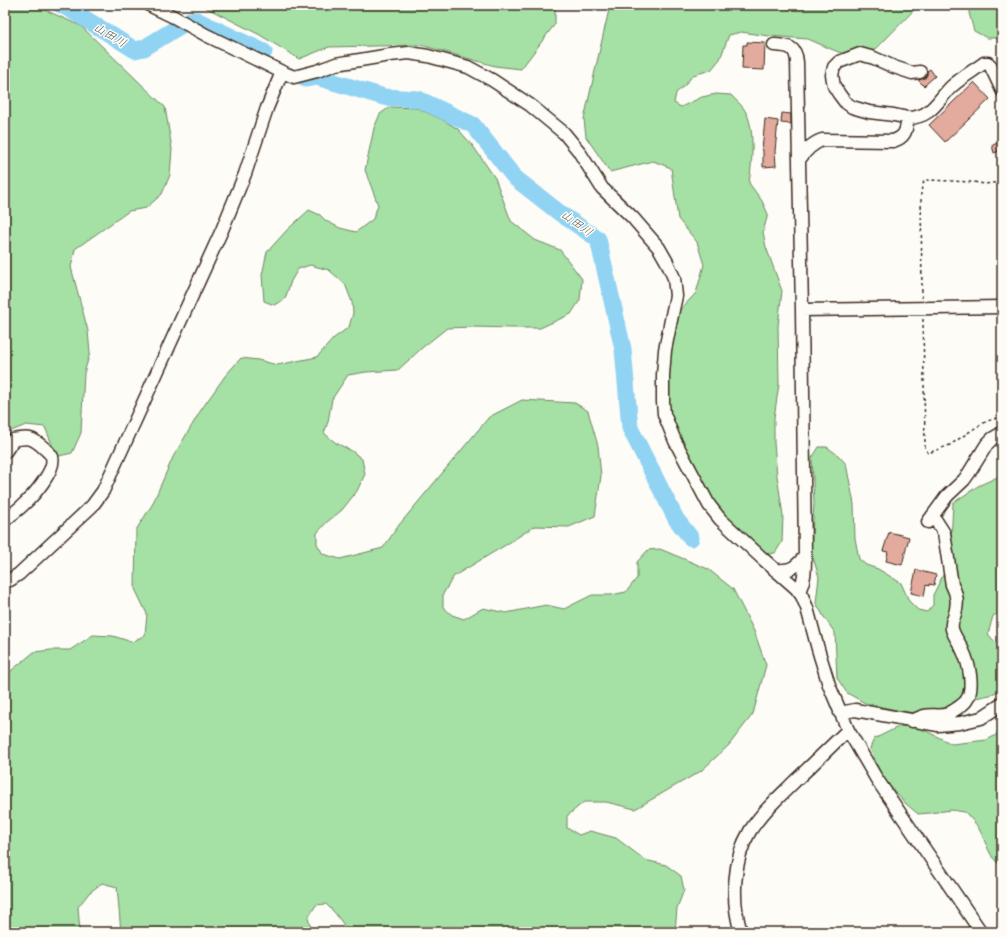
<svg xmlns="http://www.w3.org/2000/svg" width="1007" height="937" viewBox="0 0 1007 937" font-family="'Shantell Sans','Klee One',sans-serif">
	<style>
		.green { fill: #a5e0a5; stroke: #708562 }
		.lines { fill: none; stroke-linecap: round; stroke-linejoin: round }
		.river { stroke: #91d3f3; stroke-width: 17 }
		.building { fill: #e3aa9e; stroke: #3b2a1e }
		.minor-casing { stroke: #3b2a1e; stroke-width: 15 }
		.path { stroke: #3b2a1e; stroke-width: 1.5; stroke-dasharray: 3 3; stroke-linecap: butt }
		.minor { stroke: #fdfcf7; stroke-width: 12 }
		.labels { text-anchor: middle; stroke-width: 3; stroke-linejoin: round; paint-order: stroke }
		.water-label { font-size: 12px; font-style: italic; fill: #555d5e; stroke: #fdfcf7 }
	</style>
	<rect width="100%" height="100%" fill="#fdfcf7"/>
	<filter id="ink" filterUnits="userSpaceOnUse"><feTurbulence type="fractalNoise" baseFrequency=".025" numOctaves="2"/><feDisplacementMap in="SourceGraphic" scale="8" xChannelSelector="R" yChannelSelector="G"/><feConvolveMatrix kernelMatrix="1 2 1 2 8 2 1 2 1" color-interpolation-filters="sRGB"/></filter>
	<g filter="url(#ink)">
		<!-- green -->
		<path class="green" d="M5,5H34L81,26L165,107L172,149L170,175L162,194L146,208L129,211L75,249L71,267L88,331L90,353L84,373L81,433L72,453L59,456L55,452L45,427L26,425L6,433L5,435Z
			M201,5H555V24L521,69L495,66L421,45L329,47L299,59L260,35Z
			M610,5H917V7L875,50L853,52L846,55L831,49L808,39L769,36L741,32L729,35L720,59L711,70L693,75L685,85L676,93L674,103L681,107L702,97L716,94L731,95C735,100 741,104 744,109C756,126 752,163 749,183L762,201L768,214L763,232L766,247L782,291L778,326L779,384L774,418V443L777,476L783,515L782,542L775,553L768,554L757,549L701,493L681,466L669,437L658,382L678,312L696,293L704,265L697,242L678,219L671,168L653,161L610,172L586,137L584,119Z
			M970,5H1002V38H987L974,31L969,13Z
			M390,107L417,108L443,120L458,129L473,146L495,178L511,221L535,240L560,250L582,279L580,300L571,314L540,328H512L472,327L447,328L423,347L398,370L366,372L348,375L332,399L328,422L324,433L336,443L352,451L362,459L365,474L357,491L342,510L327,522L317,533V544L323,554L340,559L383,548L399,525L489,417L522,400L575,403L588,411L598,446L601,476L595,516L569,527L535,526L504,546L454,576L443,594V607L452,615L464,619L483,608L506,613L546,605L564,609L592,595H611L626,592L637,578V562L648,550L660,549L708,569L733,589L754,631L766,665L753,714L729,745L701,771L635,809L606,802H584L567,816V828L579,835L590,831L616,838L645,860L666,865L681,876L684,890L677,908L675,932H349L335,913L326,904L316,905L308,918L312,932H121L117,887L102,883L89,893L78,907L80,932H5V678L12,670L34,652L51,650H70L93,635L113,636L132,642L145,635L147,614L135,589L136,530L152,505L173,457L201,410L225,376L241,358L258,360L277,365L317,357L334,338L349,327L353,313L352,302L345,284L329,270L310,265L298,269L291,281L285,299L274,305L264,301L262,275L267,252L287,230L309,210L320,215L326,221L340,228L356,232L373,219L378,205L365,170L374,128L380,114Z
			M819,447H827L839,456L846,464L854,504L855,538L859,559L866,565L878,569L901,583L909,601L918,610L927,612L933,605V595L942,577L950,560L953,503L978,486L1002,475V611L993,616L988,634L996,643L1002,646V689L990,695L961,701L950,708L933,713H915L896,710L865,703L847,693L837,678L835,633L824,617L816,603L819,577L811,551L814,503L812,458Z
			M1002,725V866C989,859 986,841 979,829C976,823 969,817 965,812L951,810L930,813L918,814L905,803L882,777L870,748L874,739L900,726L920,728L952,744L987,740L996,735Z"/>
		<g class="lines">
			<!-- river -->
			<path class="river" d="M61,5L71,10L135,50L144,48L180,26
				M190,20H196L264,52
				M306,79L317,77L384,97L418,99L473,125L515,178L561,214L598,239L623,349L630,428L676,519L691,538"/>
		</g>
		<!-- building -->
		<path class="building" d="M747,42L765,43L764,70L742,69L743,45H747Z
			M930,69L935,76L924,86L918,80L925,78L927,75V71Z
			M974,82L990,99L945,142L929,125Z
			M782,113L791,114V124L781,123Z
			M765,119L778,121L775,151L776,166L763,167V150H762Z
			M1002,142V150L994,153L992,145Z
			M889,532L909,537L902,565L886,561L888,552L883,551Z
			M916,570L936,575L934,585L929,584V586L926,585L924,596L911,593Z"/>
		<g class="lines">
			<defs>
				<path id="minor" d="M149,5L174,17L206,35L282,72L294,77L317,71L336,64L390,55L409,53L428,56L468,67L492,80L530,105L564,133L578,150L602,188L633,218L659,248L667,262L674,278L676,296L673,310L665,350L663,375V402L664,414L675,441L709,505L720,519L763,559L796,588L802,596L807,608L818,649L829,685L848,730L876,778L981,932
					M774,45C788,46 796,46 797,62L802,310L805,556C805,569 805,580 799,591
					M908,118L894,115L869,112L852,107L845,102L839,94L834,86L832,75L834,67L839,62L860,54L874,58L894,67L912,73L920,72
					M799,160C805,151 811,144 822,140L893,141C906,137 906,130 908,118C932,117 937,101 951,87C961,78 973,71 984,63H988L990,65L1002,90
					M802,310L1002,307
					M5,452L13,440C28,437 32,437 44,448C46,450 51,454 52,457C56,470 33,496 24,504C18,510 11,515 5,520
					M928,522L947,496L964,480L969,473L987,444L992,439L1002,433
					M775,570C791,571 795,568 805,556
					M5,581L10,580L19,574L92,506L103,491L222,230L245,174L267,108L282,72
					M840,713L855,710L938,725L960,723L981,718L1002,704
					M912,721C916,719 920,717 924,716C932,714 940,717 948,714C953,711 962,706 966,701C975,689 969,663 963,651C960,643 954,637 952,629C951,624 952,621 954,617C958,605 958,596 952,585L944,533L933,516
					M741,932C731,901 733,859 750,831C762,812 779,797 795,781C813,764 830,747 848,730"/>
			</defs>
			<!-- minor casing -->
			<use href="#minor" class="minor-casing"/>
			<!-- path -->
			<path class="path" d="M922,298L921,191L924,181L927,180L974,182L984,184L1002,182
				M923,319L925,445V449L928,453L931,452L950,445L975,428L987,421L1002,417"/>
			<!-- minor -->
			<use href="#minor" class="minor"/>
		</g>
	</g>
	<g class="labels">
		<!-- water labels -->
		<g class="water-label">
			<text transform="translate(110 35) rotate(31)" y="4">山田川</text>
			<text transform="translate(577 223) rotate(36)" y="4">山田川</text>
		</g>
	</g>
	<!-- margin -->
	<rect width="1007" height="937" fill="none" stroke="#fdfcf7" stroke-width="20"/>
	<rect x="10" y="10" width="987" height="917" fill="none" stroke="#3b2a1e" stroke-width="1.5" filter="url(#ink)"/>
</svg>
